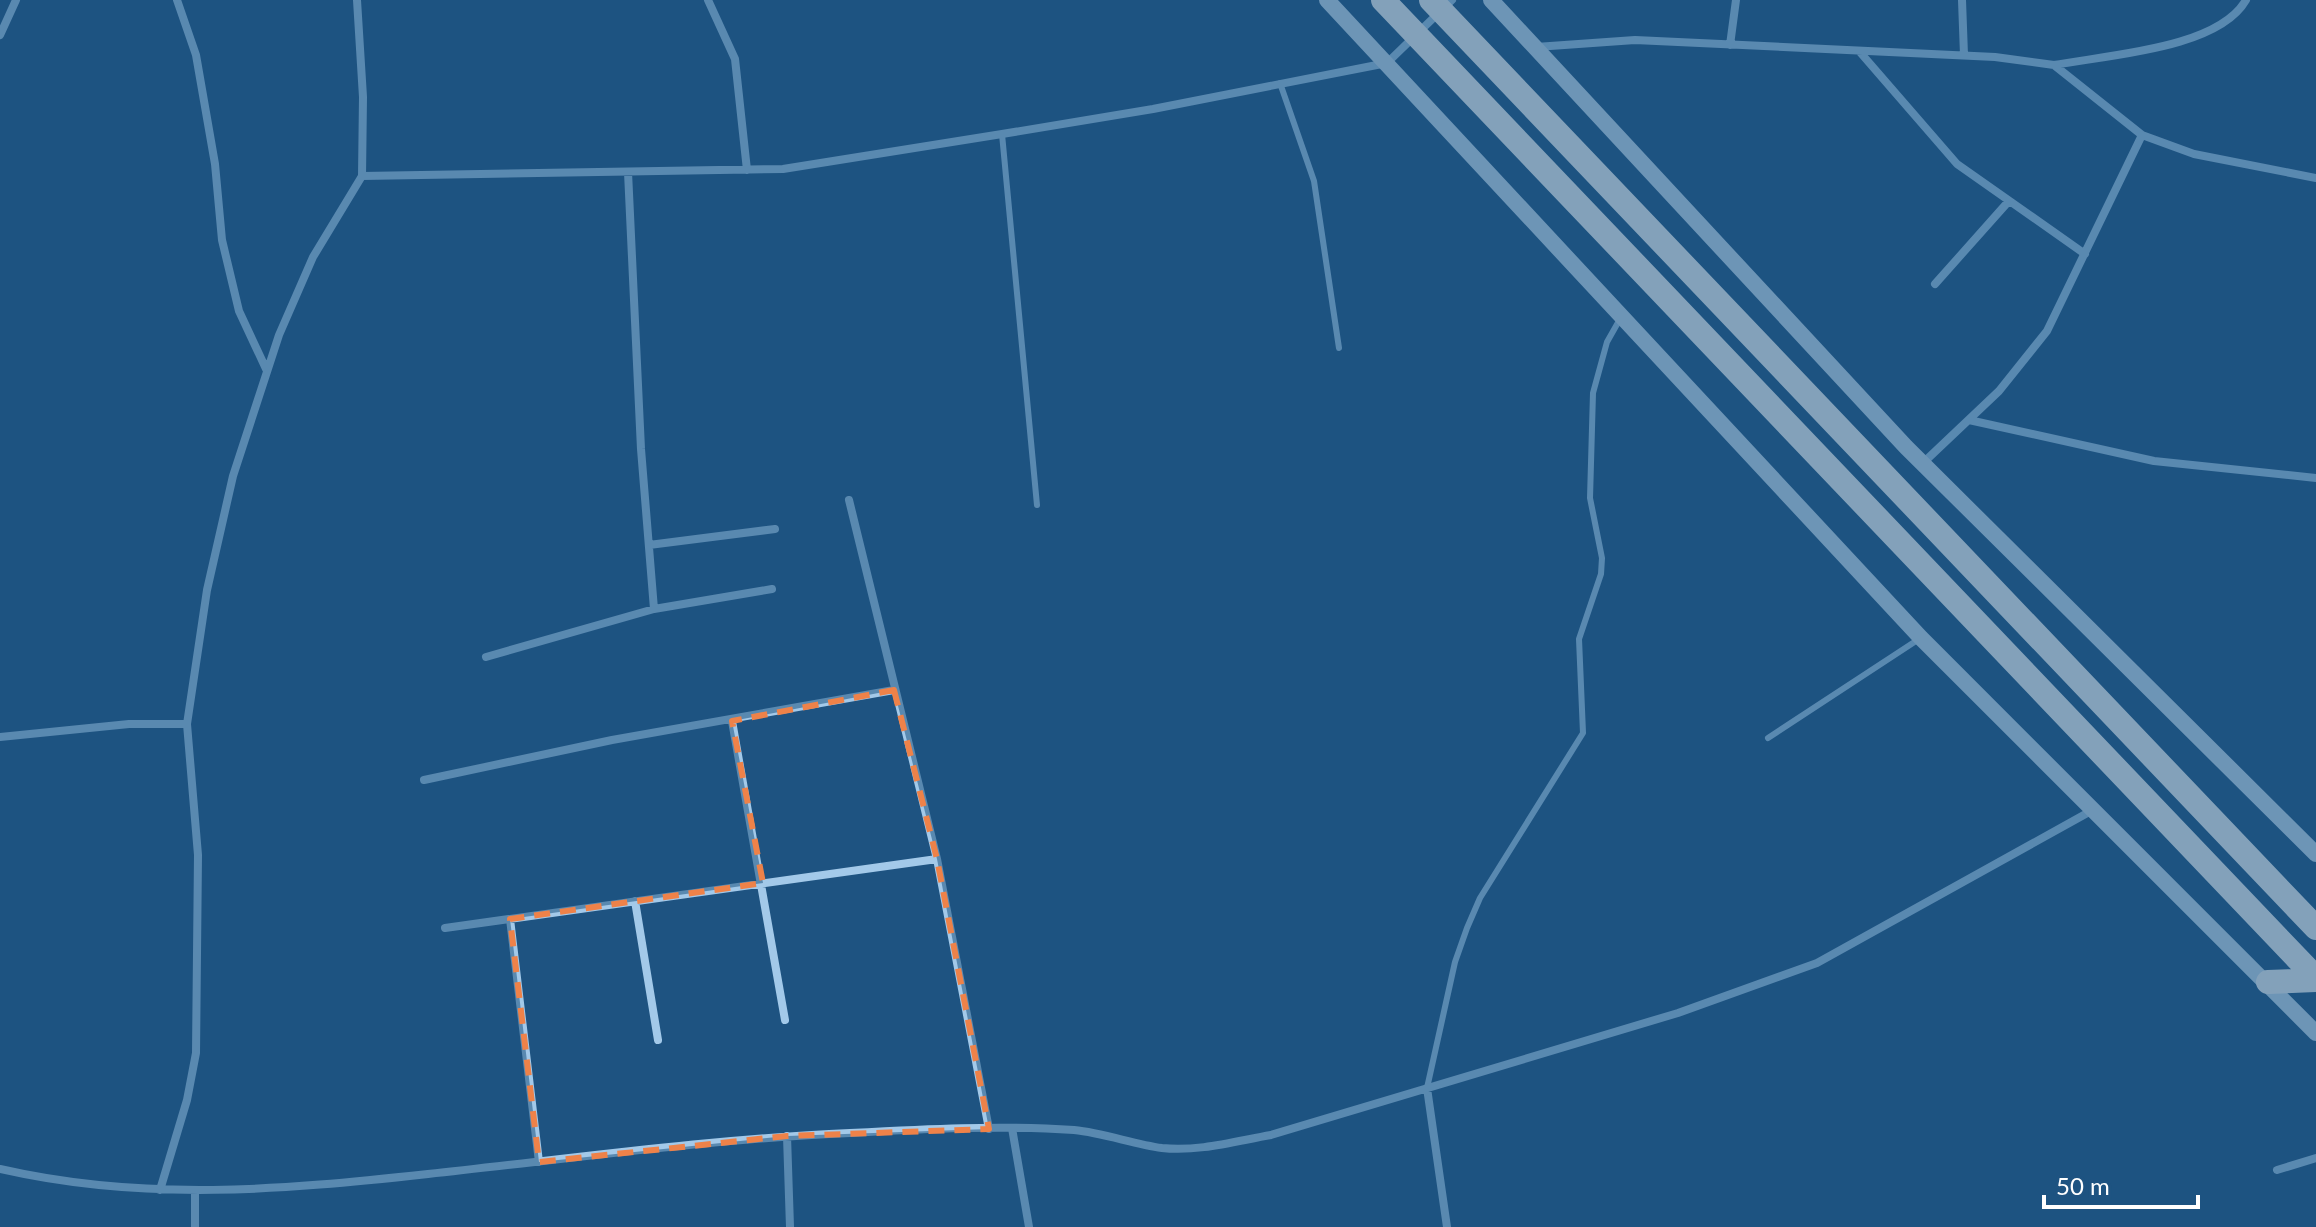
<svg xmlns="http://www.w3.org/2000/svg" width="2316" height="1227" viewBox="0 0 2316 1227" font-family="Lato,sans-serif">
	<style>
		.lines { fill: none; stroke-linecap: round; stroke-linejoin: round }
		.lane { stroke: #a3c9e9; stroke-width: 6 }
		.street { stroke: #a3c9e9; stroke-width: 8 }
		.secondary { stroke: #cee4f7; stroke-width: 16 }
		.highway { stroke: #fff; stroke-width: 24 }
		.marked { fill: none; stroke: #ee8249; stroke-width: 6; stroke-dasharray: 16 10; stroke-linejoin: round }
	</style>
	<rect width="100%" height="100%" fill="#1e5381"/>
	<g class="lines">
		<!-- lane -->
		<path class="lane" d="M1280,83L1314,181L1339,348
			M1002,134L1037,505
			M1768,738L1919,639
			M1427,1088L1455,962L1467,928L1480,898L1583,733L1579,639L1601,574L1602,558L1590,498L1593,393L1607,342L1620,319"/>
		<!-- street -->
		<path class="street" d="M177,0L196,55L215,164L222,240L239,311L267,371
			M357,0L363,97L362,176
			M708,0L735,59L747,170
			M1962,0L1964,55
			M0,35L16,0
			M1730,45L1736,0
			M1536,47L1635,40L1995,57L2054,65L2142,135L2194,154L2316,178
			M1859,51L1957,164L2085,254
			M2054,65C2107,55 2218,49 2246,0
			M628,172L641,449L654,609
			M1935,284L2008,202
			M1969,420L2154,461L2316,478
			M1923,463L1999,391L2047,331L2142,135
			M849,500L937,859L989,1129
			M649,545L775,529
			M486,657L654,609L772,589
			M732,721L785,1020
			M0,737L129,724H187
			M424,780L612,740L894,690
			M635,901L658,1040
			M510,919L539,1162
			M445,928L937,859
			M1427,1088L1447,1227
			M1012,1128L1029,1227
			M787,1136L790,1227
			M0,1169C144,1202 282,1190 428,1174C568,1159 709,1139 850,1133C924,1129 1000,1125 1074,1130C1104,1133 1133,1144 1162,1148C1198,1152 1236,1141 1271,1135L1678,1013L1817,963L2091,811
			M2277,1170L2316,1158
			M160,1190L187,1100L196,1053L198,855L187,724L207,590L233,476L279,335L313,257L362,176L783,169L1002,134L1153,109L1387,63L1452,0
			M195,1191V1227"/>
		<!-- secondary -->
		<path class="secondary" d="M1327,0L1921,638L2316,1033
			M1491,0L1906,447L2316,854"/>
		<!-- highway -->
		<path class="highway" d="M1383,0L2316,978
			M1431,0L2316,928
			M2268,982L2316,980"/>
	</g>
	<!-- marked area -->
	<path d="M0 0H2316V1227H0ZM894,690L937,859L989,1129L787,1136L539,1162L510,919L763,883L732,721Z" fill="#1e5381" fill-opacity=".55" fill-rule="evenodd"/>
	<path class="marked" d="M894,690L937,859L989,1129L787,1136L539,1162L510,919L763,883L732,721Z"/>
	<!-- scale -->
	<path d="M2044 1195v12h154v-12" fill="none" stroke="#ffffff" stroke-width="4"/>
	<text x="2056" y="1195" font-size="24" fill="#ffffff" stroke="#1e5381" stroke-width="6" paint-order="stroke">50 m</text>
</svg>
